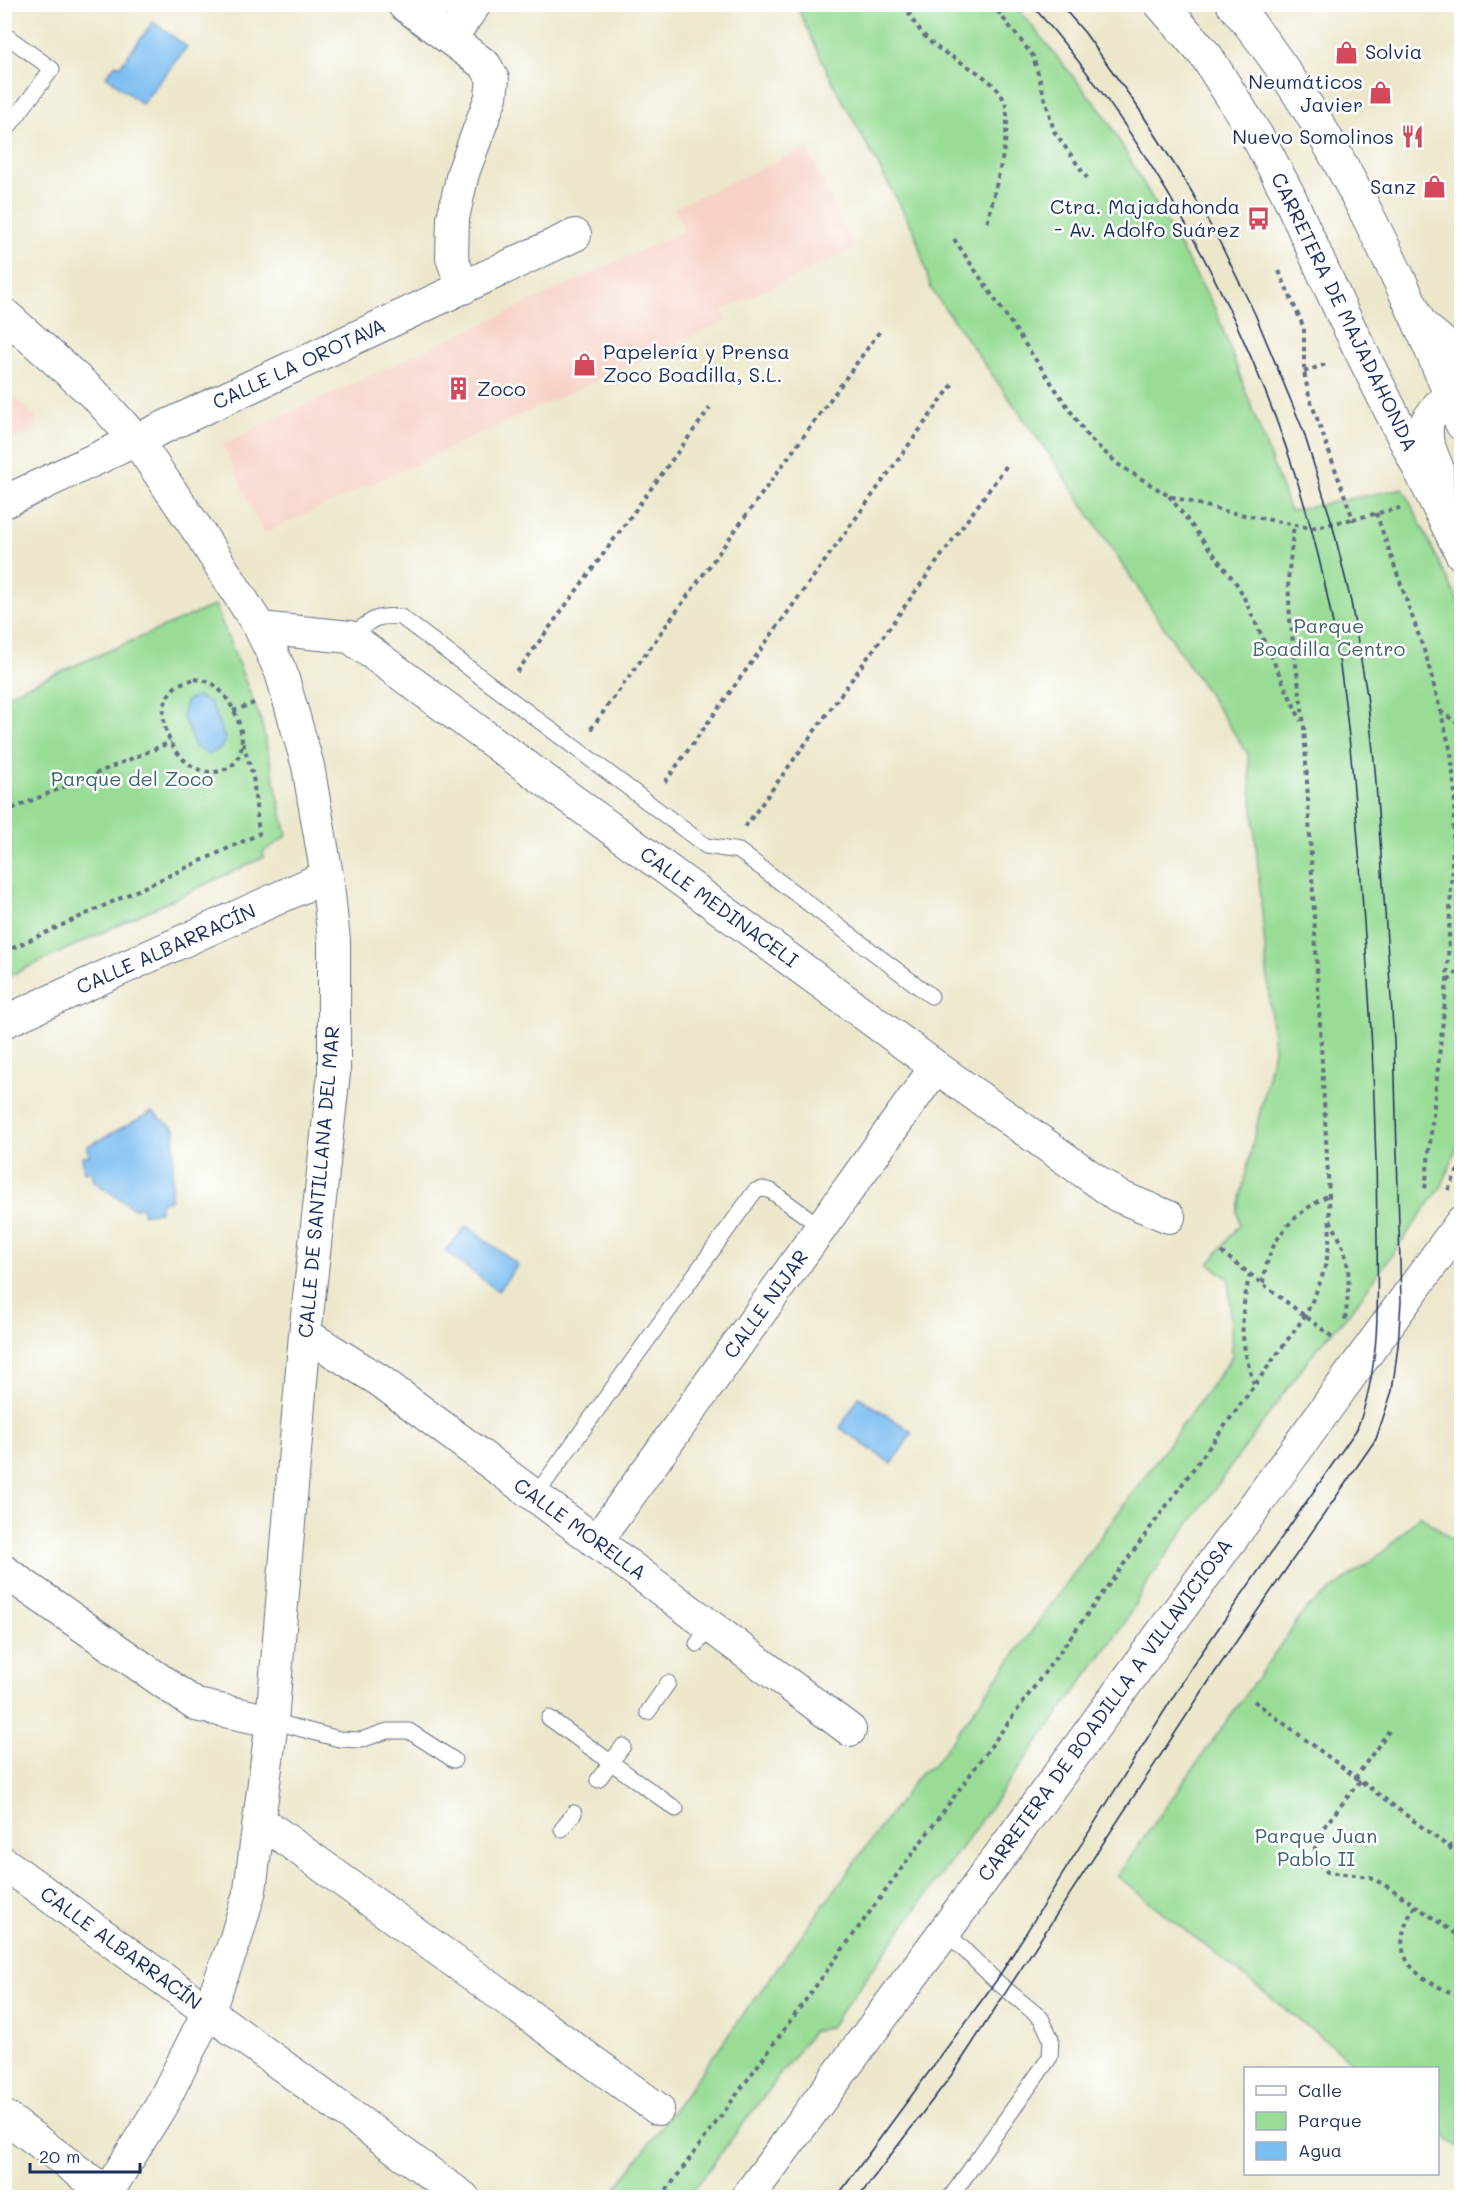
<svg xmlns="http://www.w3.org/2000/svg" width="1466" height="2202" viewBox="0 0 1466 2202" font-family="Mali,sans-serif">
	<style>
		.built { fill: #f7d1c6 }
		.green { fill: #98dc95; stroke: #5a867a; stroke-width: 1.5 }
		.water { fill: #7bbef1; stroke: #4b76a8; stroke-width: 1.5 }
		.lines { fill: none; stroke-linecap: round; stroke-linejoin: round }
		.service-casing { stroke: #646f84; stroke-width: 17 }
		.minor-casing { stroke: #646f84; stroke-width: 34 }
		.tertiary-casing { stroke: #646f84; stroke-width: 35 }
		.path { stroke: #646f84; stroke-width: 4; stroke-dasharray: 4.5 4.5; stroke-linecap: butt }
		.service { stroke: #fff; stroke-width: 15 }
		.minor { stroke: #fff; stroke-width: 32 }
		.tertiary { stroke: #fff; stroke-width: 33 }
		.tram { stroke: #1b2f5e; stroke-width: 1.5 }
		.labels { text-anchor: middle; stroke-width: 5; stroke-linejoin: round; paint-order: stroke }
		.poi-label { font-size: 20px; fill: #1b2f5e; stroke: #fff; text-anchor: end }
		.street-label { font-size: 20px; fill: #1b2f5e; stroke: #fff }
		.park-label { font-size: 20px; fill: #40636e; stroke: #fff }
	</style>
	<rect width="100%" height="100%" fill="#fff"/>
	<filter id="ink" filterUnits="userSpaceOnUse"><feTurbulence type="fractalNoise" baseFrequency=".0167" numOctaves="2"/><feDisplacementMap in="SourceGraphic" scale="12" xChannelSelector="R" yChannelSelector="G"/><feConvolveMatrix kernelMatrix="1 2 1 2 8 2 1 2 1" color-interpolation-filters="sRGB"/></filter>
	<filter id="wash" filterUnits="userSpaceOnUse"><feTurbulence type="fractalNoise" baseFrequency=".008" numOctaves="4" result="noise"/><feDisplacementMap in="SourceGraphic" scale="24" xChannelSelector="R" yChannelSelector="G"/><feGaussianBlur stdDeviation="1.35" result="paint"/><feColorMatrix in="noise" values="0 0 0 0 0 0 0 0 0 0 0 0 0 0 0 0 0 1.4 0 .05"/><feComposite in="paint" operator="in"/></filter>
	<g filter="url(#wash)">
		<rect width="100%" height="100%" fill="#ece7cb"/>
		<!-- built -->
		<path class="built" d="M807,147L854,249L722,310L726,321L263,534L222,444L684,231L674,208Z
			M4,388L36,417L34,430L5,444Z"/>
		<!-- green -->
		<path class="green" d="M796,5H1015L1105,116L1215,308L1290,511L1403,488L1461,607V1136L1442,1186L1351,1311L1314,1352L1152,1575L1122,1627L830,2027L812,2032L688,2197L609,2198L921,1772L933,1766L1232,1357L1229,1279L1209,1264L1240,1224L1237,1212L1274,1050L1248,754L1051,457L931,289L915,233L833,83Z
			M215,605L261,721L287,836L263,852L264,857L5,978L4,696Z
			M1420,1515L1461,1546V2149L1438,2130V2068H1360L1117,1876L1306,1609L1388,1548Z"/>
		<!-- water -->
		<path class="water" d="M153,22L187,47L142,104L106,76L116,64L120,66Z
			M198,697L211,703L225,739L221,748L210,754L196,748L182,715L187,700Z
			M152,1112L175,1129L171,1199L160,1203V1212L144,1214L142,1207L133,1208L94,1181L92,1171L84,1172L82,1156H89L88,1146Z
			M467,1226L518,1265L498,1291L445,1251Z
			M859,1397L912,1432L892,1464L840,1428Z"/>
	</g>
	<g filter="url(#ink)">
		<g class="lines">
			<defs>
				<path id="service" d="M4,34L52,69L4,133
					M350,637C370,621 375,614 401,617L706,846L739,851L931,996
					M535,1496L755,1191L763,1189L771,1191L821,1227
					M697,1644L711,1624
					M648,1712L668,1683
					M549,1718L676,1809
					M272,1721L339,1739L361,1740L387,1731H409L454,1760
					M598,1780L623,1746
					M562,1829L574,1813
					M945,1931L996,1981L1041,2018L1051,2039L1050,2057L950,2198"/>
				<path id="minor" d="M403,4L485,65L493,79L491,97L463,173L453,218L452,258L463,288
					M450,39L475,4
					M4,314L97,397L137,441L201,535L260,628L281,672L308,766L327,876L334,941V1073L305,1334L272,1721L250,1890L235,1941L208,2012L161,2106L104,2198
					M1424,327L1462,359
					M4,502L575,235
					M1438,506L1437,467L1427,441V421L1438,406L1462,395
					M260,628L350,637L936,1067L1118,1196L1169,1217
					M4,1022L327,876
					M305,1334L379,1380L850,1730
					M596,1542L936,1067
					M4,1571L196,1705L272,1721
					M259,1820L658,2109
					M4,1863L464,2198
					M4,2116L107,2193"/>
				<path id="tertiary" d="M1161,4L1207,57L1261,143L1288,194L1342,313L1462,554
					M1233,4C1292,73 1336,152 1376,232C1408,296 1436,357 1462,424
					M747,2198L945,1931L1462,1222"/>
			</defs>
			<!-- service casing -->
			<use href="#service" class="service-casing"/>
			<!-- minor casing -->
			<use href="#minor" class="minor-casing"/>
			<!-- tertiary casing -->
			<use href="#tertiary" class="tertiary-casing"/>
			<!-- path -->
			<path class="path" d="M905,4C911,20 921,34 934,45C957,64 1008,79 1007,116C1007,152 994,189 987,225
				M992,4L1033,56L1054,131L1087,178
				M954,239L1088,437L1119,465L1169,496L1224,511L1311,528L1353,519
				M1279,271L1304,328V372L1309,396L1353,519L1400,508
				M1304,372L1329,363
				M1169,496L1239,587L1301,721
				M1376,513L1427,659L1451,752L1455,793L1447,982L1425,1190
				M517,672L710,408
				M195,679C201,680 208,681 213,684C232,698 250,736 238,758C235,765 227,769 220,771C180,782 142,710 178,685C182,682 190,681 195,679Z
				M233,711L254,703
				M1440,711L1462,726
				M591,729L880,331
				M665,782L955,381
				M4,812L171,742
				M745,827L1007,465
				M4,952L259,834L253,776L243,743
				M1448,981L1462,967
				M1448,1190L1462,1162
				M1330,1220C1353,1261 1350,1277 1345,1322
				M1221,1252L1335,1339
				M1250,1274C1239,1318 1240,1341 1254,1384
				M1263,1283C1268,1240 1291,1215 1329,1195
				M1254,1701L1462,1857
				M1355,1778L1389,1731
				M1360,1781L1317,1836L1314,1856L1327,1872L1370,1877L1390,1888L1453,1932L1462,1952
				M1449,1848L1462,1831
				M1415,1906C1383,1957 1416,1979 1462,1997
				M661,2198L1305,1316C1330,1265 1331,1251 1329,1195L1304,725L1290,619L1288,580L1294,524"/>
			<!-- service -->
			<use href="#service" class="service"/>
			<!-- minor -->
			<use href="#minor" class="minor"/>
			<!-- tertiary -->
			<use href="#tertiary" class="tertiary"/>
			<!-- tram -->
			<path class="tram" d="M836,2198L996,1981L1193,1665L1357,1429C1380,1369 1378,1306 1377,1243C1377,1195 1376,1147 1374,1099C1372,1025 1366,953 1361,879C1354,788 1348,698 1330,609C1288,395 1175,167 1031,4
				M858,2198L953,2073L1211,1678L1376,1439L1392,1391L1398,1346L1401,1301L1394,1041L1375,769L1367,695L1351,602L1332,523L1303,430L1255,314L1220,243L1192,192L1137,106L1085,33L1060,4"/>
		</g>
	</g>
	<!-- icons -->
	<defs>
		<symbol id="shop-bare" viewBox="-9 -9 18 18"><path d="M-5-2.5h2.3a2.7 3.5 0 0 1 5.4 0H5L5.5 6h-11ZM-1.5-2.5h3a1.5 2.3 0 0 0-3 0Z" fill="#d1495b" stroke="#fff" stroke-width="2.5" paint-order="stroke"/></symbol>
		<symbol id="restaurant-bare" viewBox="-9 -9 18 18"><path d="M-5-6h1v4h1v-4h1v4h1v-4h1v5L-1.5 .5V6h-2V.5L-5-1ZM5-6V6H3V1.5H1.5Q1.5-4 5-6Z" fill="#d1495b" stroke="#fff" stroke-width="2.5" paint-order="stroke"/></symbol>
		<symbol id="bus-bare" viewBox="-9 -9 18 18"><path d="M-5-6H5V4H4V6H2V4H-2V6H-4V4H-5ZM-3.5-4V0h7V-4ZM-3.5 1.2v1.5H-2V1.2ZM2 1.2v1.5H3.5V1.2Z" fill="#d1495b" stroke="#fff" stroke-width="2.5" paint-order="stroke"/></symbol>
		<symbol id="building-bare" viewBox="-9 -9 18 18"><path d="M-4-6H4V6H1V3H-1V6H-4ZM-2.5-4.3h1.7v1.8h-1.7ZM.8-4.3h1.7v1.8H.8ZM-2.5-1h1.7V.8h-1.7ZM.8-1h1.7V.8H.8Z" fill="#d1495b" stroke="#fff" stroke-width="2.5" paint-order="stroke"/></symbol>
	</defs>
	<g fill-rule="evenodd">
		<use href="#shop-bare" x="1330" y="36" width="33" height="33"/>
		<use href="#shop-bare" x="1364" y="76" width="33" height="33"/>
		<use href="#restaurant-bare" x="1396" y="120" width="33" height="33"/>
		<use href="#shop-bare" x="1418" y="170" width="33" height="33"/>
		<use href="#bus-bare" x="1242" y="202" width="33" height="33"/>
		<use href="#shop-bare" x="568" y="348" width="33" height="33"/>
		<use href="#building-bare" x="442" y="372" width="33" height="33"/>
	</g>
	<g class="labels">
		<!-- poi labels -->
		<g class="poi-label">
			<text x="1365" y="59" text-anchor="start">Solvia</text>
			<text x="1363" y="89">Neumáticos<tspan x="1363" dy="23">Javier</tspan></text>
			<text x="1394" y="144">Nuevo Somolinos</text>
			<text x="1416" y="194">Sanz</text>
			<text x="1240" y="214">Ctra. Majadahonda<tspan x="1240" dy="23">- Av. Adolfo Suárez</tspan></text>
			<text x="603" y="359" text-anchor="start">Papelería y Prensa<tspan x="603" dy="23">Zoco Boadilla, S.L.</tspan></text>
			<text x="477" y="396" text-anchor="start">Zoco</text>
		</g>
		<!-- street labels -->
		<g class="street-label">
			<text transform="translate(1344 312) rotate(64)" y="7">CARRETERA DE MAJADAHONDA</text>
			<text transform="translate(299 364) rotate(-25)" y="7">CALLE LA OROTAVA</text>
			<text transform="translate(719 907) rotate(36)" y="7">CALLE MEDINACELI</text>
			<text transform="translate(166 949) rotate(-24)" y="7">CALLE ALBARRACÍN</text>
			<text transform="translate(319 1182) rotate(-85)" y="7">CALLE DE SANTILLANA DEL MAR</text>
			<text transform="translate(766 1304) rotate(-54)" y="7">CALLE NIJAR</text>
			<text transform="translate(580 1529) rotate(36)" y="7">CALLE MORELLA</text>
			<text transform="translate(1105 1710) rotate(-54)" y="7">CARRETERA DE BOADILLA A VILLAVICIOSA</text>
			<text transform="translate(121 1948) rotate(36)" y="7">CALLE ALBARRACÍN</text>
		</g>
		<!-- park labels -->
		<g class="park-label">
			<text x="1329" y="633">Parque<tspan x="1329" dy="23">Boadilla Centro</tspan></text>
			<text x="132" y="786">Parque del Zoco</text>
			<text x="1316" y="1843">Parque Juan<tspan x="1316" dy="23">Pablo II</tspan></text>
		</g>
	</g>
	<!-- margin -->
	<rect width="1466" height="2202" fill="none" stroke="#fff" stroke-width="24"/>
	<!-- legend -->
	<rect x="1244" y="2067" width="195" height="108" fill="#ffffff" stroke="#a4acbf" stroke-width="1.5"/>
	<rect x="1256" y="2086" width="30" height="9" fill="#ffffff" stroke="#a4acbf" stroke-width="1.5"/>
	<text x="1298" y="2097" font-size="18" fill="#1b2f5e">Calle</text>
	<rect x="1256" y="2112" width="30" height="18" fill="#98dc95" stroke="#a4acbf" stroke-width="1.5"/>
	<text x="1298" y="2127" font-size="18" fill="#1b2f5e">Parque</text>
	<rect x="1256" y="2142" width="30" height="18" fill="#7bbef1" stroke="#a4acbf" stroke-width="1.5"/>
	<text x="1298" y="2157" font-size="18" fill="#1b2f5e">Agua</text>
	<!-- scale -->
	<path d="M30 2163v9h110v-9" fill="none" stroke="#1b2f5e" stroke-width="3"/>
	<text x="39" y="2163" font-size="18" fill="#1b2f5e" stroke="#ffffff" stroke-width="4.5" paint-order="stroke">20 m</text>
</svg>
